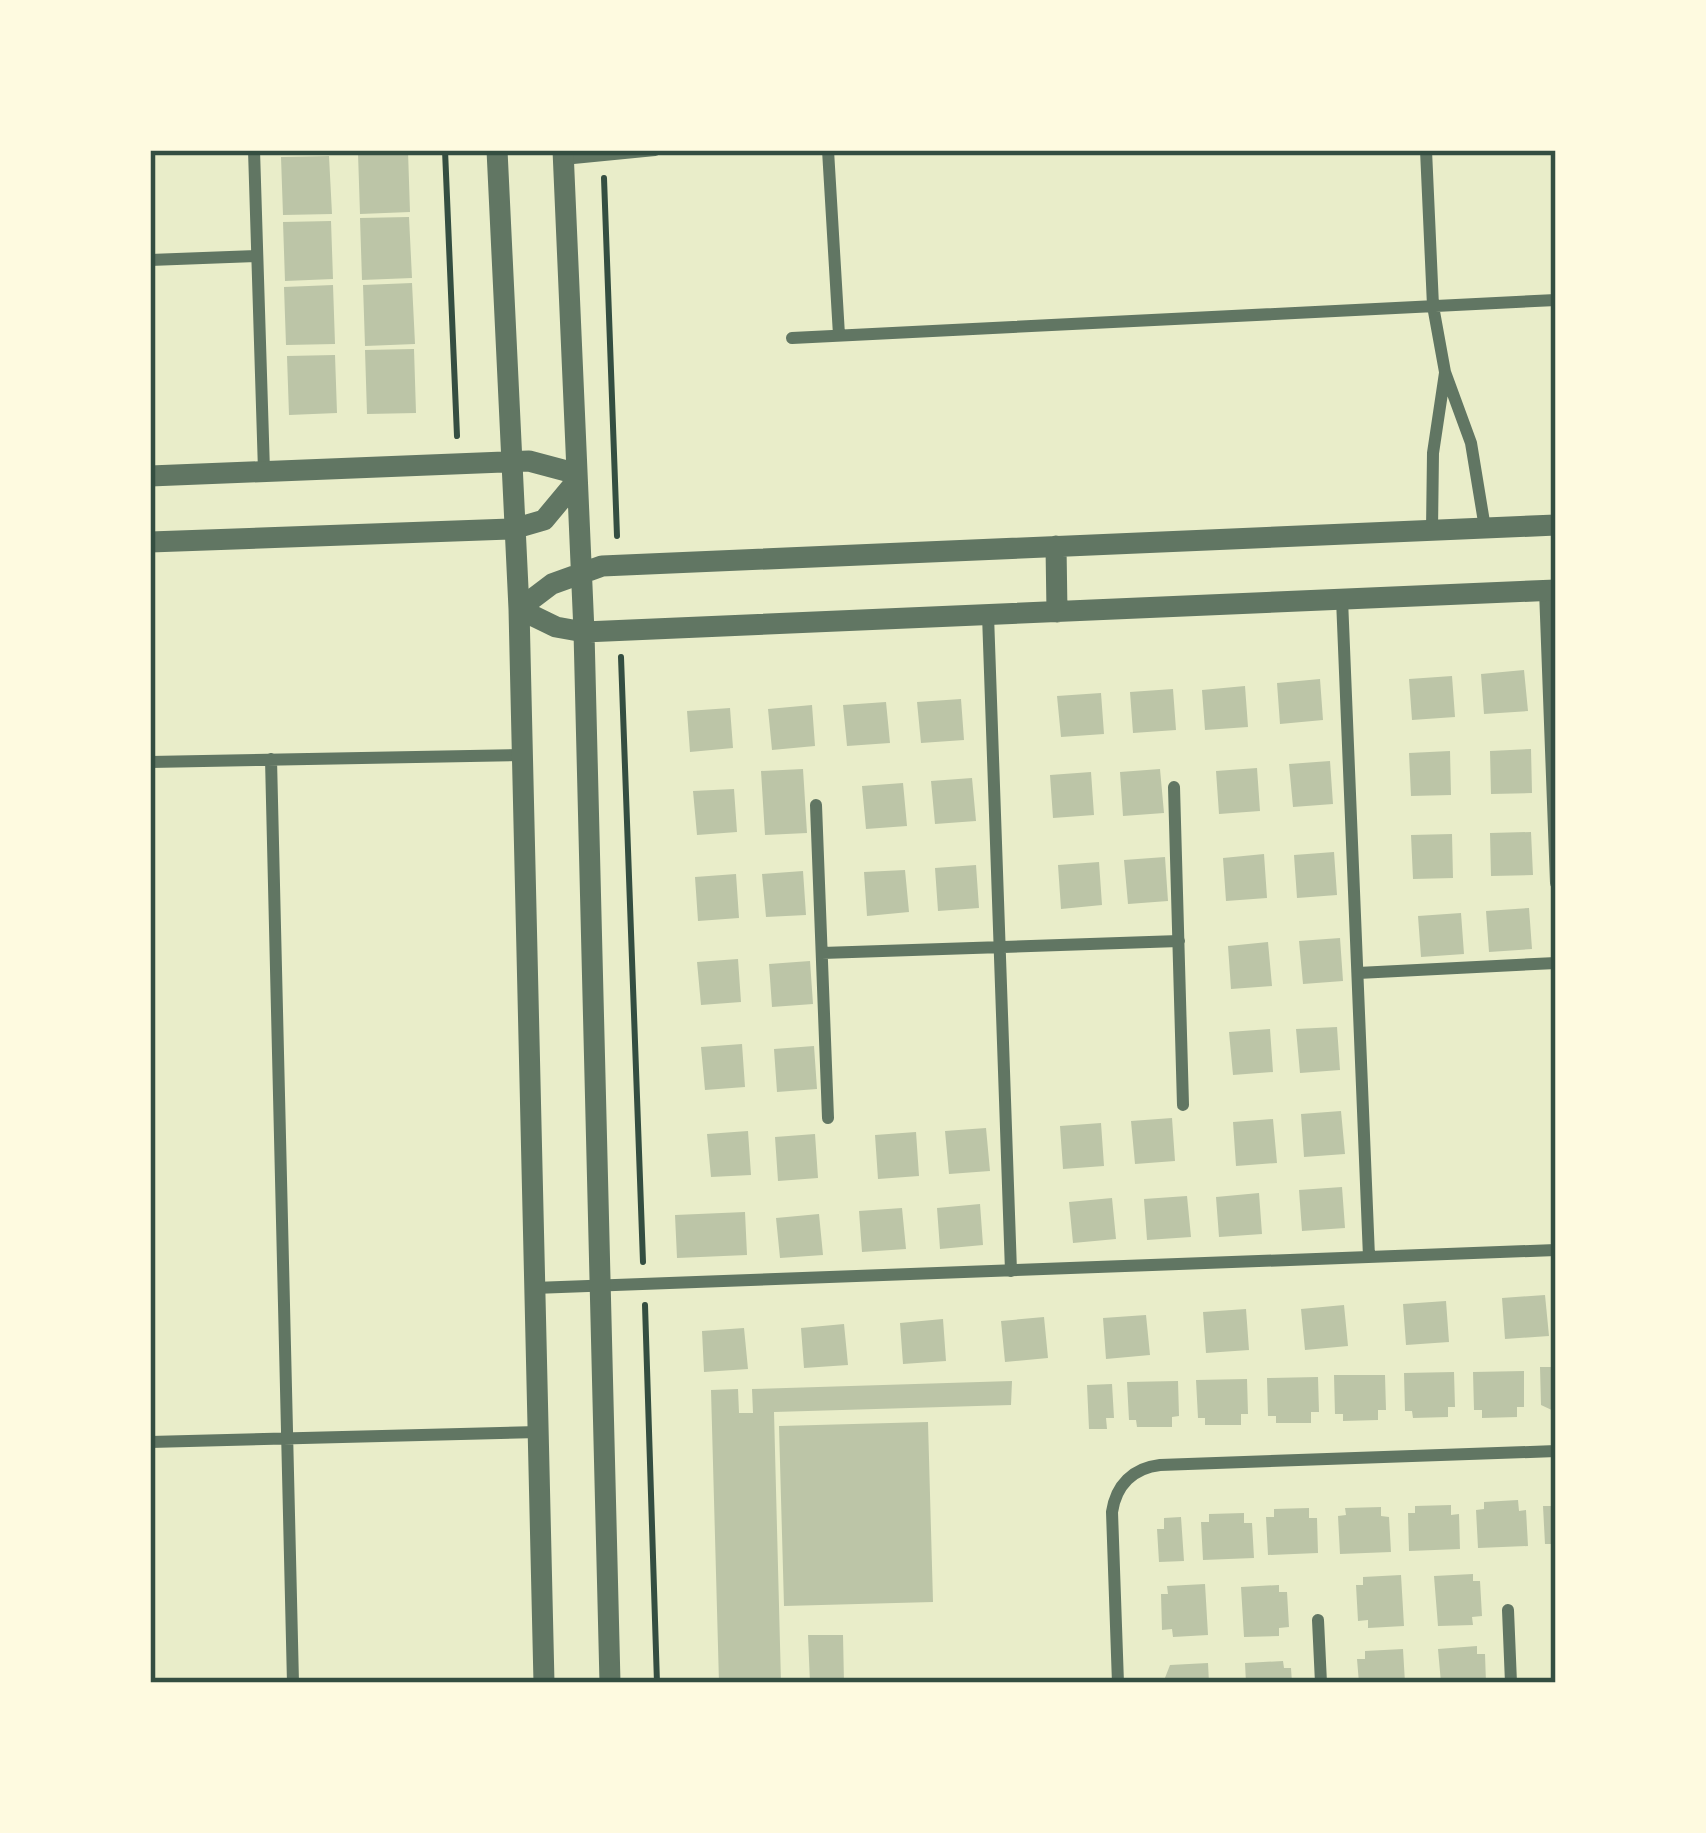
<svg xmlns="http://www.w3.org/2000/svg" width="1706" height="1833" viewBox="0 0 1706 1833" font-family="Barlow,sans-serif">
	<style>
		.building { fill: #bcc5a7 }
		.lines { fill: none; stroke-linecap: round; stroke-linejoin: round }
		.path { stroke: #344e41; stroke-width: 6 }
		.minor { stroke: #617663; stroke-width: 12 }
		.tertiary { stroke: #617663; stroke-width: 21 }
		.neatline { fill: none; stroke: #344e41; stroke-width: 4.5 }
	</style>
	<rect width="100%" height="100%" fill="#e9edc9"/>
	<!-- building -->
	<path class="building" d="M408,151L410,212L360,214L358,153Z
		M329,156L332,214L283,215L281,157Z
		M409,217L412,278L362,280L360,218Z
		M331,221L333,279L285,281L283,222Z
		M412,283L415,344L365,346L363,285Z
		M333,285L335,344L286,345L284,287Z
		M414,349L416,413L367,414L365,350Z
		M335,355L337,413L289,415L287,356Z
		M1524,670L1528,711L1484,714L1481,674Z
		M1452,676L1455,717L1412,720L1409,679Z
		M1320,679L1323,720L1280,724L1277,683Z
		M1245,686L1248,727L1205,730L1202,690Z
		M1173,689L1176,730L1133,733L1130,692Z
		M1101,693L1104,734L1061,737L1057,696Z
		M961,699L964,740L921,743L917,702Z
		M886,702L890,743L847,746L843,705Z
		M812,705L815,746L772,750L768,709Z
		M730,708L733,748L690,752L687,711Z
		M1531,749L1532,793L1491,794L1490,751Z
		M1450,751L1451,795L1411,796L1409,753Z
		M1330,761L1333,804L1293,807L1289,764Z
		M1257,768L1260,811L1219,814L1216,771Z
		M803,769L807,833L765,835L761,771Z
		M1160,769L1164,813L1123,816L1120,772Z
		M1091,772L1094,815L1053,818L1050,775Z
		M972,778L976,821L935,824L931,781Z
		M903,783L907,826L866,829L862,786Z
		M734,789L737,832L697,835L693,791Z
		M1531,832L1533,875L1491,876L1490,833Z
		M1452,834L1453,878L1413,879L1411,835Z
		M1334,852L1337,895L1297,898L1294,855Z
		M1264,854L1267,898L1226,901L1223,858Z
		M1165,857L1168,901L1128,904L1124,860Z
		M1099,862L1102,905L1061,909L1058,865Z
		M976,865L979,908L938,911L935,868Z
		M905,870L909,912L867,916L864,872Z
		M803,871L806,915L766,917L762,874Z
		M736,874L739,918L698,921L695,877Z
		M1529,908L1532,949L1489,952L1486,911Z
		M1461,913L1464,954L1421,957L1418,916Z
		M1340,938L1343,981L1303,984L1299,941Z
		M1268,942L1272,986L1231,989L1228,946Z
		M738,959L741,1002L701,1005L697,962Z
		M810,961L813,1004L772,1007L769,964Z
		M1337,1027L1340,1070L1300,1073L1296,1029Z
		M1270,1029L1273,1072L1233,1075L1229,1032Z
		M742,1044L745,1087L705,1090L701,1047Z
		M814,1046L817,1089L777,1092L774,1049Z
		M1341,1111L1345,1154L1304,1157L1301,1114Z
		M1172,1118L1175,1161L1135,1164L1131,1121Z
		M1273,1119L1277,1163L1236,1166L1233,1122Z
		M1101,1123L1104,1166L1063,1169L1060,1126Z
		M986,1128L990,1171L949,1174L945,1131Z
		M748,1131L751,1175L711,1177L707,1134Z
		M916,1132L919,1176L878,1179L875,1135Z
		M815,1134L818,1178L778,1181L775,1137Z
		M1342,1187L1345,1228L1302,1231L1299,1190Z
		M1259,1193L1262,1234L1219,1237L1216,1197Z
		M1187,1196L1191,1237L1147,1240L1144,1199Z
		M1112,1198L1116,1239L1073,1243L1069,1202Z
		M980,1204L983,1245L940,1249L937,1208Z
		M902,1208L906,1249L862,1252L859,1211Z
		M745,1212L747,1255L677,1258L675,1215Z
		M819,1214L823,1255L780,1258L776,1218Z
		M1545,1295L1549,1336L1505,1339L1502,1298Z
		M1446,1301L1449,1342L1406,1345L1403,1304Z
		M1344,1305L1348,1346L1305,1350L1301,1309Z
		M1246,1309L1249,1350L1206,1353L1203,1312Z
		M1146,1315L1150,1355L1106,1359L1103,1318Z
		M1044,1317L1048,1358L1005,1362L1001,1321Z
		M943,1319L946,1361L903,1364L900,1323Z
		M844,1324L848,1365L804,1368L801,1328Z
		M744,1328L748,1369L704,1372L702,1331Z
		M1540,1367H1556V1412L1541,1405Z
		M1524,1371V1407H1517V1417L1482,1418V1410H1474L1473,1372Z
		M1454,1372L1455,1407H1448V1417L1413,1418L1412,1411H1405L1404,1373Z
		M1334,1375H1385L1386,1410H1378V1420L1343,1421V1414H1335Z
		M1318,1377L1319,1412H1311V1423H1276V1416H1268L1267,1378Z
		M1247,1379L1248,1414H1241V1425H1205V1418H1198L1196,1380Z
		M1012,1381L1011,1405L774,1412L781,1683H719L711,1390L738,1389L739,1413H753L752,1389Z
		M1178,1381L1179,1416L1172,1417V1427H1137L1136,1420H1129L1127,1382Z
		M1112,1384L1114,1418H1106L1107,1429H1089L1087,1385Z
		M928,1422L933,1602L784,1606L779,1426Z
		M1551,1499H1556V1544H1545L1543,1506H1552Z
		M1518,1500L1519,1511L1526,1510L1528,1546L1478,1548L1476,1510L1484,1509V1502Z
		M1451,1505V1515L1459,1514L1460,1549L1409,1551L1408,1513H1415V1506Z
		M1381,1507V1516L1389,1517L1391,1552L1340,1554L1338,1516L1346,1515L1345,1508Z
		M1309,1508V1518H1317L1318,1553L1268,1555L1266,1517H1274V1509Z
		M1244,1513V1523H1252L1254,1558L1203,1560L1201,1522H1209V1514Z
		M1181,1517L1184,1561L1159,1562L1157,1529H1164V1518Z
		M1473,1574V1581H1480L1482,1616L1472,1617L1473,1625L1438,1626L1434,1576Z
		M1401,1575L1404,1626L1368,1628V1620L1358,1621L1356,1585H1363V1577Z
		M1205,1584L1208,1635L1173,1637L1172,1629L1162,1630L1161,1594H1168L1167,1586Z
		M1279,1585V1592H1287L1289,1627L1279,1628V1636L1244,1637L1241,1587Z
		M808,1635H843L844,1683H810Z
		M1477,1646V1654H1485L1486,1683H1441L1438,1649Z
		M1403,1649L1405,1683H1359L1357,1659H1365V1651Z
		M1283,1661L1284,1668H1291L1292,1683H1246L1245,1663Z
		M1208,1663L1209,1683H1163L1170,1665Z"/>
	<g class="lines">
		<!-- path -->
		<path class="path" d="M445,150L457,436
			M604,178L617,536
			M621,657L643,1262
			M645,1305L657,1683"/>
		<!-- minor -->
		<path class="minor" d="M254,150L264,471
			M828,150L839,335
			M1426,150L1433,306L1445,372L1471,443L1485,528
			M563,159L655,150
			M150,260L257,256
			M792,338L1556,300
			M1432,530L1433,453L1445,373
			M1545,590L1556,883
			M1342,599L1369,1257
			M988,615L1011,1271
			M271,759L293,1683
			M150,762L523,755
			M1174,787L1183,1105
			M816,805L828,1118
			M822,953L1179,941
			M1358,973L1556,963
			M534,1288L1556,1250
			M150,1442L538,1432
			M1508,1610L1511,1683
			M1318,1620L1321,1683
			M1118,1683L1112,1512C1116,1485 1133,1468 1160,1465L1556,1451"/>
		<!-- tertiary -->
		<path class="tertiary" d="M497,150L519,609L544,1683
			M563,150L584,632L610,1683
			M150,476L529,461L574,473
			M150,542L513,529L544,520L574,484
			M1056,546L1057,612
			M519,609L552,584L602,566L1556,525
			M519,609L556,627L584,632L1556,590"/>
	</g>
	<!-- border -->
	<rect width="1706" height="1833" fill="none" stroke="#fefae0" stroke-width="306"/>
	<rect x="153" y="153" width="1400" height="1527" class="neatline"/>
</svg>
